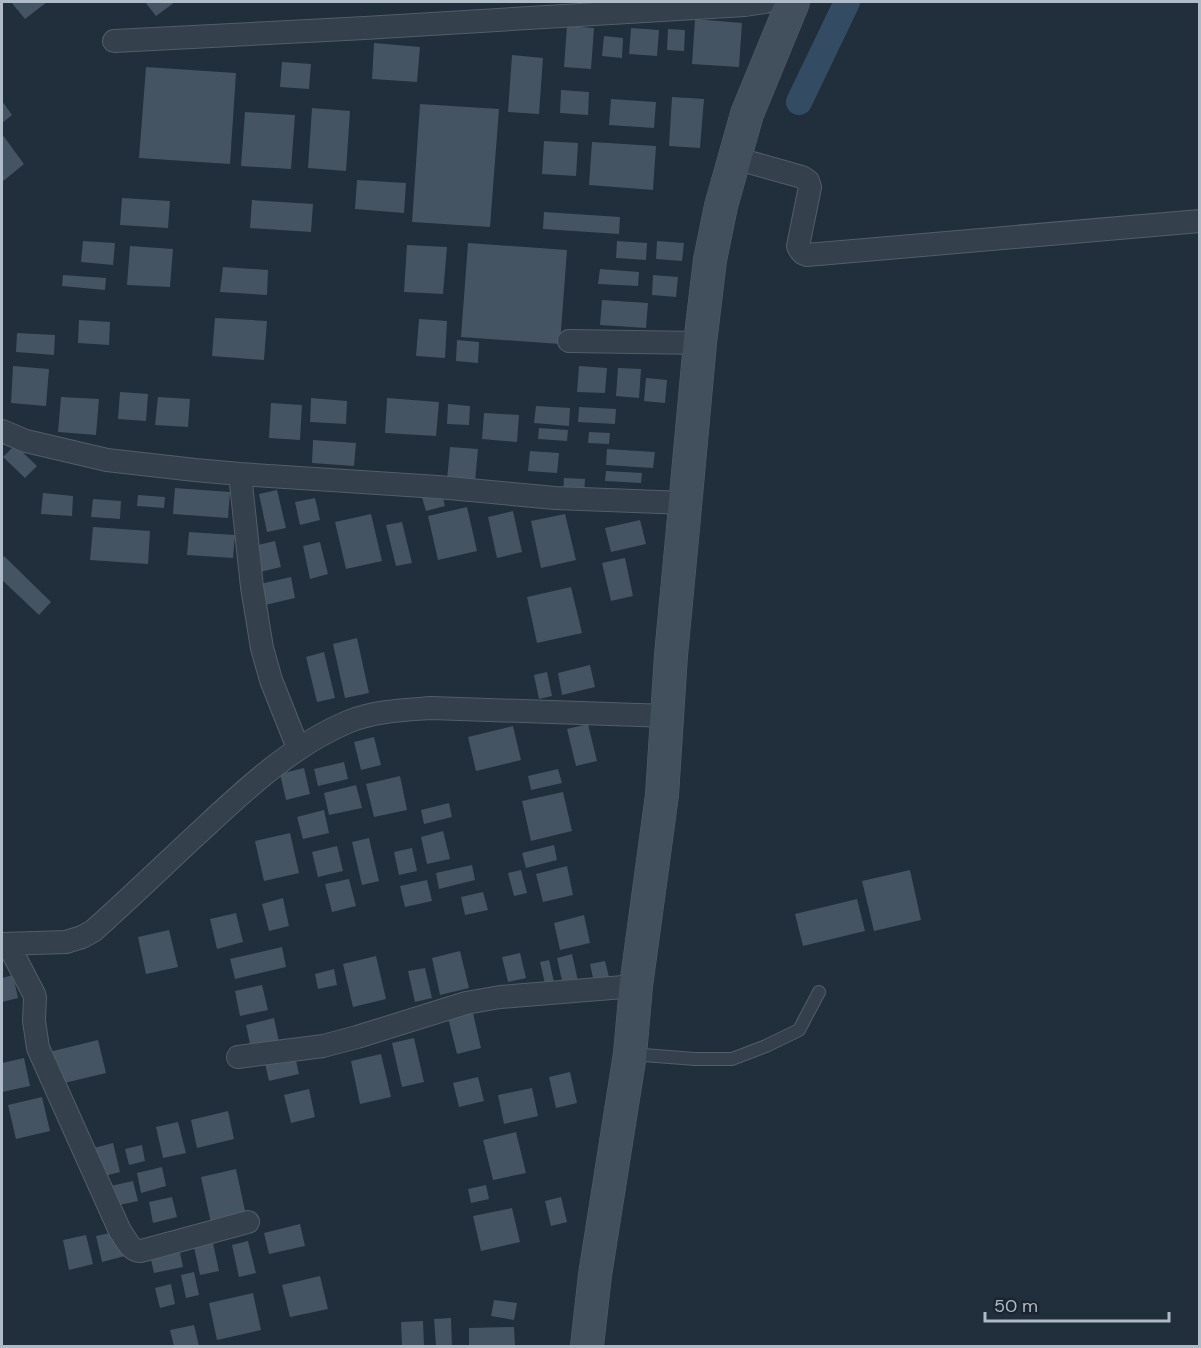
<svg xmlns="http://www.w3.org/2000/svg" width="1201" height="1348" viewBox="0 0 1201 1348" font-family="'DM Sans',sans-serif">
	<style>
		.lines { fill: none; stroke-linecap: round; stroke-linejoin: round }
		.canal { stroke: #344c63; stroke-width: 26 }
		.building { fill: #445462 }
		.service-casing { stroke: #525e68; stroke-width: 14 }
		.minor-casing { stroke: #525e68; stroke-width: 24 }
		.secondary-casing { stroke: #525e68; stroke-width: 34 }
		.service { stroke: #34404b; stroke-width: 12 }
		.minor { stroke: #34404b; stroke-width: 22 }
		.secondary { stroke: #42505e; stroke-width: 33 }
	</style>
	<rect width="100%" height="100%" fill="#212e3b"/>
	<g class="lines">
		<!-- canal -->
		<path class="canal" d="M799,102L847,2"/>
	</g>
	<!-- building -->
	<path class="building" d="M11,2H47L25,19Z
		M145,2H175L156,16Z
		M695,19L742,23L739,67L692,64Z
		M567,26L594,28L591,69L564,67Z
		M631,28L659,30L657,56L629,54Z
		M668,29L685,30L684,51L667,50Z
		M604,36L623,38L622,58L602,56Z
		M374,43L420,47L417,82L372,79Z
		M512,55L543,58L539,114L508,112Z
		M282,62L311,64L309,89L280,87Z
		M146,67L236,73L230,164L139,158Z
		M561,90L589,92L588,115L560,113Z
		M672,97L704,99L700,148L669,146Z
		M611,99L656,102L654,128L609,125Z
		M2,101L12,115L2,123Z
		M420,104L499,109L490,227L412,222Z
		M312,108L350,111L346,171L308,168Z
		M245,112L295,115L291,169L241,166Z
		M2,134L24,164L2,182Z
		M544,141L578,143L576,176L542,174Z
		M592,142L656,146L653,190L589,185Z
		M357,180L406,183L404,213L355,209Z
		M122,198L170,201L168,228L120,225Z
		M252,200L313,204L311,232L250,228Z
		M544,212L620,217L619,234L543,229Z
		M83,241L115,243L113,265L81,262Z
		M617,241L647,243L646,260L616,258Z
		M657,241L684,243L682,261L656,259Z
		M468,243L567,250L560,344L461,337Z
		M407,245L447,247L443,294L404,292Z
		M130,246L173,249L170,287L127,285Z
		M223,267L268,270L267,295L220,292Z
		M600,269L639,272L638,286L598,284Z
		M63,275L106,278L105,290L62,286Z
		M653,275L678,277L676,297L652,295Z
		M602,300L648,303L646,328L600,325Z
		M215,318L267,321L264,360L212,356Z
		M419,319L447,321L445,358L416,356Z
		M79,320L110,322L109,345L78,343Z
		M17,333L55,335L54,355L16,352Z
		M457,340L479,342L478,363L456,361Z
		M13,366L49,369L46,406L11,403Z
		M579,366L607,368L605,393L577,392Z
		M618,368L641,369L639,398L616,396Z
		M646,378L667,380L665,403L644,401Z
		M120,392L148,394L146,421L118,419Z
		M61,397L99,399L96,435L58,432Z
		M158,397L190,399L188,427L155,425Z
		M311,398L347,401L346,424L310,422Z
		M387,398L439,402L436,436L385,433Z
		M271,403L302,405L300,440L269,438Z
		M448,404L470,406L469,425L447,424Z
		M536,406L570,408L569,426L534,423Z
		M579,407L616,409L615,424L578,422Z
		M484,413L519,415L517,442L482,439Z
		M539,428L568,430L567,441L538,439Z
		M589,432L610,433L609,444L588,443Z
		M313,440L356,443L354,466L312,463Z
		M15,445L37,466L25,478L3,457Z
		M450,447L478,449L475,482L447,480Z
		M607,449L655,452L653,468L606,465Z
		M530,451L559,453L557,473L528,471Z
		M606,471L642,473L641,483L605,481Z
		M564,478L585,479L584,496L563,495Z
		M175,488L230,492L228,518L173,514Z
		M441,489L445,506L426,511L421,494Z
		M277,490L286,528L267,532L259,494Z
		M43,493L73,496L72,516L41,514Z
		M138,495L165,497L164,508L137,506Z
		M315,498L320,520L300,525L295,502Z
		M93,499L121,501L120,519L91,517Z
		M467,507L477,551L438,560L428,516Z
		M513,511L522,552L497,558L488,517Z
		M371,514L382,561L346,569L335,522Z
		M565,514L576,560L541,568L531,521Z
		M640,520L646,544L611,552L605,528Z
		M402,522L412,563L396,566L386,525Z
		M93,527L150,531L148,564L90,560Z
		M189,532L235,535L233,558L187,555Z
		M275,541L281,567L260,572L254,546Z
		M320,542L328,574L310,579L303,546Z
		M4,556L51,602L39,615L2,580V559Z
		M625,558L633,596L611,601L602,563Z
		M291,577L295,598L265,605L260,584Z
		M571,587L582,633L537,643L527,597Z
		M357,638L369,693L345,698L333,644Z
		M324,652L335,698L317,702L306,657Z
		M590,665L595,687L562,695L558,673Z
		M547,672L552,696L539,699L534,675Z
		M588,724L597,761L576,766L567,729Z
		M513,726L521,760L476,771L468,737Z
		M374,737L381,765L361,770L354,742Z
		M344,762L348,779L318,786L314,769Z
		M304,768L310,794L286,800L280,774Z
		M558,769L562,783L531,790L528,776Z
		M400,776L407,810L374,817L366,784Z
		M356,785L362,808L329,815L324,793Z
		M563,792L572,831L531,841L522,801Z
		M449,803L452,817L424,824L421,810Z
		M324,810L329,833L303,839L297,817Z
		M443,831L450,859L427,864L421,837Z
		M290,833L299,873L264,881L255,841Z
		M369,838L379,881L362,885L352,842Z
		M554,845L557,860L526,868L522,853Z
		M337,846L343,871L318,877L312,852Z
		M412,848L417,871L399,875L394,852Z
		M472,865L475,880L439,889L436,873Z
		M567,866L573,895L543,902L536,874Z
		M521,870L527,893L514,896L508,873Z
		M910,870L921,920L874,931L862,881Z
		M349,879L356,906L332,912L325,884Z
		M427,880L432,901L405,907L400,886Z
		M483,892L488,910L465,915L461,897Z
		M283,898L289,926L269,931L262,904Z
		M857,899L865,931L803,946L795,914Z
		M236,913L243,942L217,949L210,919Z
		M584,915L590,943L560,950L554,923Z
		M169,930L178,967L146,974L138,937Z
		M282,947L286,967L235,979L230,959Z
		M460,951L469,988L440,995L432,958Z
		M520,953L526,978L508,982L502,957Z
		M572,954L580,990L565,994L557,958Z
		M376,956L386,999L353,1007L343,964Z
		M549,960L556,991L547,993L540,962Z
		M605,961L612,989L596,992L590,964Z
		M425,968L432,998L415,1002L408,971Z
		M334,969L337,985L318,989L315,974Z
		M13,975L18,998L2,1002V978Z
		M262,985L268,1010L240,1016L235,991Z
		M473,1013L481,1048L457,1054L448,1018Z
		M274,1018L279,1042L251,1049L246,1025Z
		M414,1038L424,1082L402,1087L392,1043Z
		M98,1040L106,1073L56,1085L49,1052Z
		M294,1052L299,1074L269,1081L264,1059Z
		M381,1054L391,1097L360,1104L351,1061Z
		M24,1058L30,1086L2,1092V1063Z
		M570,1072L577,1103L556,1108L549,1077Z
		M478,1077L484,1101L459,1107L453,1083Z
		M532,1088L538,1116L504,1124L498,1095Z
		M309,1089L315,1117L291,1123L284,1095Z
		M42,1097L50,1131L16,1139L8,1105Z
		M228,1111L234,1139L197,1148L191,1120Z
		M178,1122L186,1153L163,1158L156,1127Z
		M516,1132L526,1173L493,1180L483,1140Z
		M113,1143L120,1172L97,1178L90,1149Z
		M142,1145L145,1161L129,1165L125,1149Z
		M162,1167L166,1186L141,1193L137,1173Z
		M236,1169L247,1220L212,1228L201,1177Z
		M133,1181L138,1201L110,1207L106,1187Z
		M486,1185L489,1199L471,1203L468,1189Z
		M172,1197L177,1217L153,1223L149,1202Z
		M561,1197L567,1222L551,1226L545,1201Z
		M512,1208L520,1242L481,1251L473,1216Z
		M300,1224L305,1246L269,1254L264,1233Z
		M119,1231L125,1256L102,1262L96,1236Z
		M86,1235L93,1264L69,1270L63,1240Z
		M248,1241L256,1273L239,1277L232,1245Z
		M213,1243L219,1271L200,1275L194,1247Z
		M179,1248L183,1267L154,1273L150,1255Z
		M194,1272L199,1295L186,1298L181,1275Z
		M320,1276L328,1309L290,1317L282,1285Z
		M171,1284L175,1304L160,1308L155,1288Z
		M253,1293L261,1330L217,1340L209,1303Z
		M494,1300L517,1303L514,1320L491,1316Z
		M451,1318L452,1346H436L434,1319Z
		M423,1321L424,1346H402L401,1322Z
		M194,1325L199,1346H174L170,1330Z
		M514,1327L515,1346H469V1328Z"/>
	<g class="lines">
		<defs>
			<path id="service" d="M631,1054L695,1059H732L766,1046L799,1030L819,992"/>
			<path id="minor" d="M114,41L365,28L745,5L765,2
				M738,147L745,161L802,177L808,181L810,187L798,246C800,251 802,254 807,255L1200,221
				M569,341L700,343
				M2,431L26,441L107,460L195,470L240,474L438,487L555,498L686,503
				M240,474L252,587L262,648L271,680L298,748
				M2,944L66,942L82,937L93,931C131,897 167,862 204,828C248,787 294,744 350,721C375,711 404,710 431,708L668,716
				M8,944L34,994L35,998L34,1021L38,1048L120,1231C126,1239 131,1252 141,1251L248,1222
				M238,1057L323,1046L357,1037L466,1003L500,997L636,986"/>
			<path id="secondary" d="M587,1346L595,1275L630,1054L636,986L662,795L671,655L683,528L700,343L710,260L721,206L747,114L793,2"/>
		</defs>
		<!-- service casing -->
		<use href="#service" class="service-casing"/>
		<!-- minor casing -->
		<use href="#minor" class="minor-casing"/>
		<!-- secondary casing -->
		<use href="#secondary" class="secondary-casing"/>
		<!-- service -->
		<use href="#service" class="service"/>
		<!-- minor -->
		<use href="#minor" class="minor"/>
		<!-- secondary -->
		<use href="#secondary" class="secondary"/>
	</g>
	<!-- border -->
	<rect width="1201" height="1348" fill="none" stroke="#afbbc7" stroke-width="6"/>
	<!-- scale -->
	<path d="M985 1312v9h184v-9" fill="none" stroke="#afbbc7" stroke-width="3"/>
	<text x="994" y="1312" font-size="18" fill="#afbbc7" stroke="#1a252f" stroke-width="4.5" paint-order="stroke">50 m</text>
</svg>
